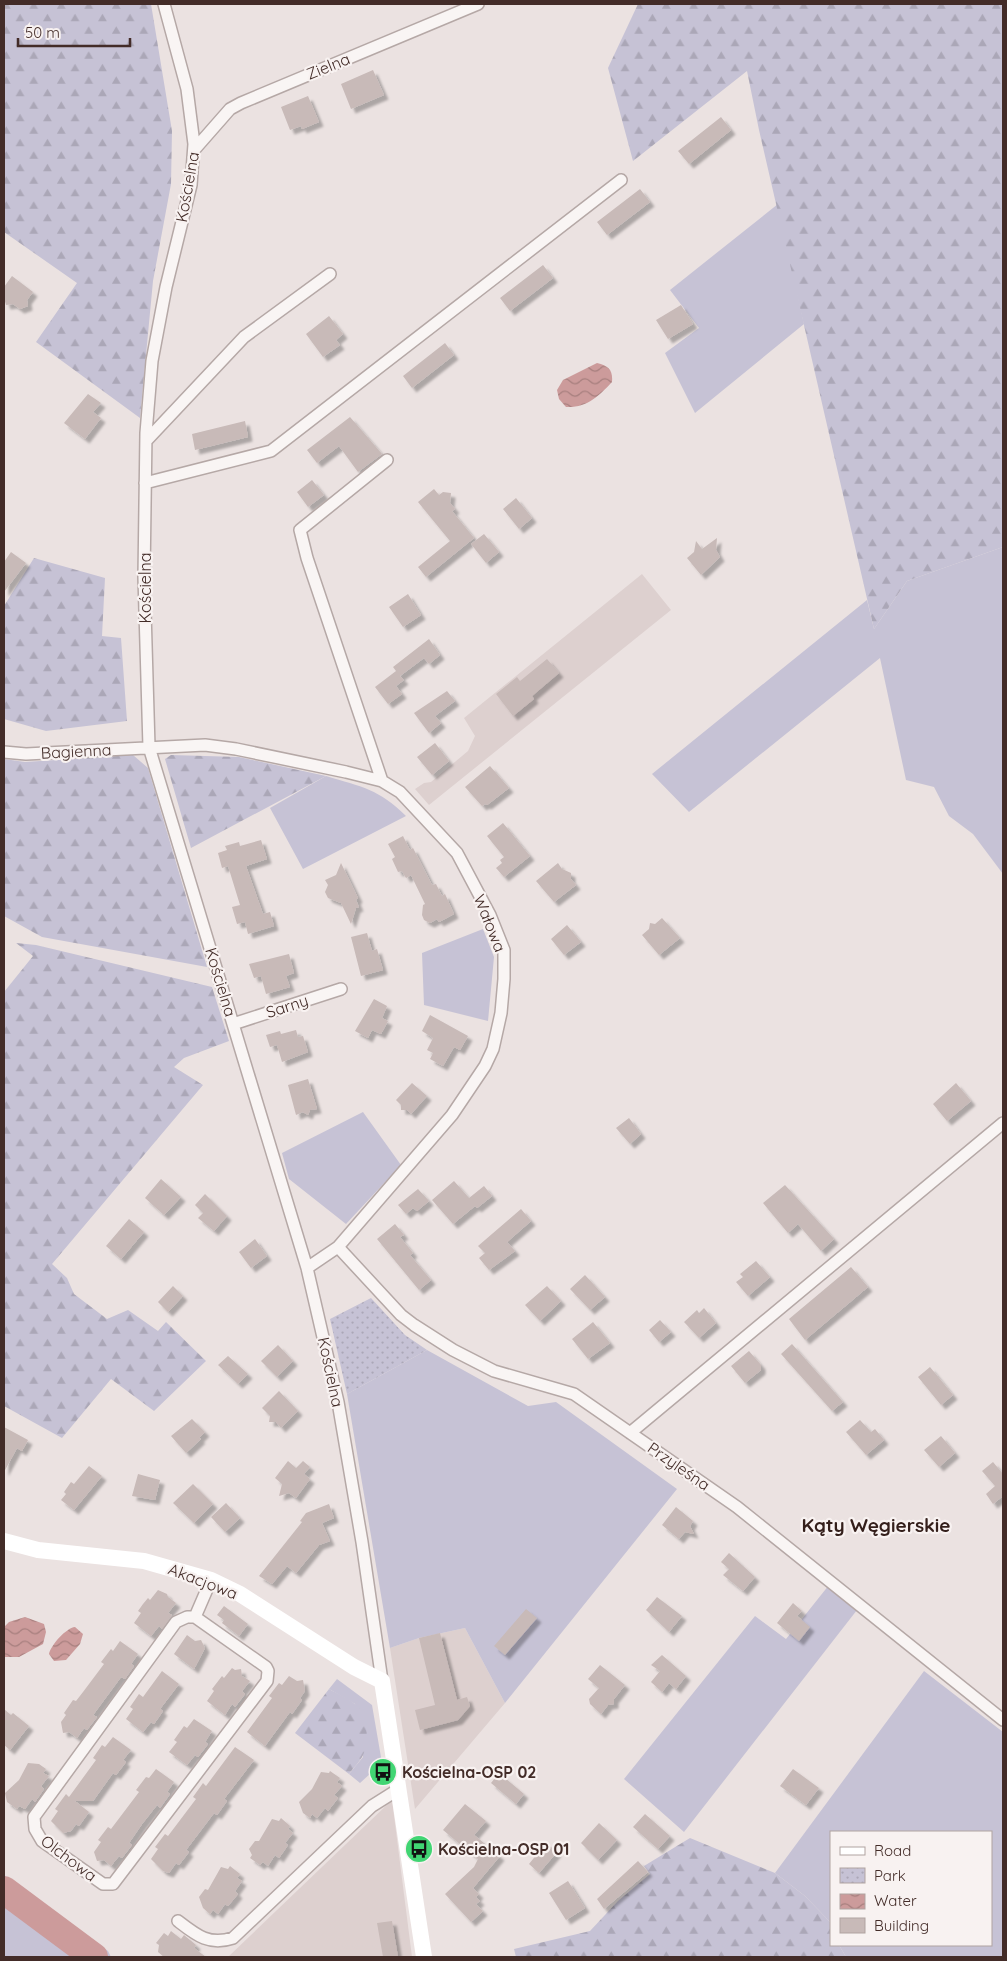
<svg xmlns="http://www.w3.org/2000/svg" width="1007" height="1961" viewBox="0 0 1007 1961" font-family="Quicksand,sans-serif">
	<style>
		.built { fill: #ddd0cf }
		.grass { fill: #c6c2d5 }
		.forest { fill: url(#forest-firs) }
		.park { fill: url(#park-dots) }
		.water { fill: url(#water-waves) }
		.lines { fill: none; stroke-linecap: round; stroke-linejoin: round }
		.river { stroke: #cc9b9b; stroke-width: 28 }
		.building { fill: #c8bab8; filter: url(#shadow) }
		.street-casing { stroke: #b5a8a6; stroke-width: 14 }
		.street { stroke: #f9f5f4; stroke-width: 11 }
		.secondary { stroke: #fff; stroke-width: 16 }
		.labels { text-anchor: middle; stroke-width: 4.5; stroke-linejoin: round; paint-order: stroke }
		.street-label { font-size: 16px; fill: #432c28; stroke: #f8f2f1 }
		.poi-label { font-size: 16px; font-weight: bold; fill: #432c28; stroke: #f8f2f1; text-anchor: start }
		.quarter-label { font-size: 19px; font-weight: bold; fill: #341f1b; stroke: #f8f2f1 }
	</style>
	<defs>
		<pattern id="forest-firs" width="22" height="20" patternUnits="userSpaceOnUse" patternTransform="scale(1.25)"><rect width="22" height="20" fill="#c6c2d5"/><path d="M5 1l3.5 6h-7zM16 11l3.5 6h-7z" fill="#aba7b7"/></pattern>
		<pattern id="park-dots" width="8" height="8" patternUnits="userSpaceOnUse" patternTransform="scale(1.25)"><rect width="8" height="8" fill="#c6c2d5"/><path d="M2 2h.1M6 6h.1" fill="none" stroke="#aba7b7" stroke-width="1.8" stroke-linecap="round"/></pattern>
		<pattern id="water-waves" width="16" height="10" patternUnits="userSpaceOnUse" patternTransform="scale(1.25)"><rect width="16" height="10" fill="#cc9b9b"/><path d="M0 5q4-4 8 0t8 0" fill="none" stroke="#a77f7e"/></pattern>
		<filter id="shadow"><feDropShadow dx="4.5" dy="4.5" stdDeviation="1" flood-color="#0004"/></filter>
	</defs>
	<rect width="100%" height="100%" fill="#ebe2e1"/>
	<!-- built -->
	<path class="built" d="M642,574L671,610L429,805L415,789L424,783L431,782L468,751L475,736L464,718Z
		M465,1628L505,1703L415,1809L390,1648L419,1638Z
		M392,1800L412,1957H228Z"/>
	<!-- grass -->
	<path class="grass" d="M778,204L804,324L695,413L665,353L699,328L670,290Z
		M1003,547V874L973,834L949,816L934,787L906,780L880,658L689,812L652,774L867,600L874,629L907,581Z
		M326,776C362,787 379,789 406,816L303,869L270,808Z
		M483,929L494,957L488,1021L424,1005L422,953Z
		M363,1112L401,1165L346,1224L289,1179L282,1153Z
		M427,1350L528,1406L556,1402L677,1489L505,1703L465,1628L419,1638L390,1648L347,1394Z
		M829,1585L857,1610L684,1832L624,1779L755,1616L786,1639Z
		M924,1671L1003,1732V1957H846L839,1945H991V1832H831V1923L805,1896L775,1873Z
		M337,1679L372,1705L382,1763L360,1783L349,1774L363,1757L355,1704L329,1689Z
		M4,1875L108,1951L111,1957H4Z"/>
	<!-- forest -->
	<path class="forest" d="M4,4H151L172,131L171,184L153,281L140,418L36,342L77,283L4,232Z
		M638,4H1003V547L907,581L874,629L759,130L747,71L633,161L608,68Z
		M34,558L105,578L102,636L121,638L127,721L46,731L4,719V606Z
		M133,755L148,768L207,967L42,937L4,916V759L25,762Z
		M171,755L239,757L326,776L191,848L165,759Z
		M16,943L36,945L212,987L229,1041L184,1058L174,1067L203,1085L52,1264L67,1278L74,1294L107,1319L128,1310L158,1331L166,1322L206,1361L154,1411L111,1379L62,1438L4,1406V992L33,956Z
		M329,1689C338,1694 350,1699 357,1706C367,1717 370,1741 363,1755C360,1762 353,1768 349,1774L295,1733Z
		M690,1838L775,1873L805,1896L831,1923V1945H839L846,1957H516L514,1949L590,1931L618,1901L650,1874L644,1866Z"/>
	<!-- park -->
	<path class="park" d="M371,1298L405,1335L427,1350L347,1394L330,1319Z"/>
	<!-- water -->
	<path class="water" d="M597,363C609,366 613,370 612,382C599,396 587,408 566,407L559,399L557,390L563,380Z
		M25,1617L44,1624L46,1632L43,1644L19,1657H4V1627L9,1622Z
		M75,1627L83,1634L80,1644L66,1660L54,1661L49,1654C51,1645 66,1628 75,1627Z"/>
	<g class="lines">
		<!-- river -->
		<path class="river" d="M4,1890L94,1957"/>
	</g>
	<!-- building -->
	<path class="building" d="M373,70L384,95L351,109L341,84Z
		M308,96L319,122L302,129L301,126L290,130L281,107Z
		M721,117L731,130L689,164L678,151Z
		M640,189L650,202L607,235L597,222Z
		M543,265L553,278L510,311L500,298Z
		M12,276L33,292L27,300L28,306L20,309L13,304L6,305L4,298V287Z
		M681,305L693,324L668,339L656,320Z
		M329,316L343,334L336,340L340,345L323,357L306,334Z
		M445,343L454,355L412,388L403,376Z
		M88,394L101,403L93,412L101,418L85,439L64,423Z
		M350,417L382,454L358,472L339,446L317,463L307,450Z
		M245,421L248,437L195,450L192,434Z
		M312,480L324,495L308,507L297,492Z
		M434,489L439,495L443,492L451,493L450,503L455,509L452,511L474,538L426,577L418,567L450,541L418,502Z
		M516,498L532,518L519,529L503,509Z
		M484,534L499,552L486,563L471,544Z
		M717,538L716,550L720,557L701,575L687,558L694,552L696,541L702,549Z
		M11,552L26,563L4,592V562Z
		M408,594L421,615L403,627L389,607Z
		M429,639L440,655L429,664L424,658L400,676L404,680L396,686L402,694L388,704L375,687L396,671L393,667Z
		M547,659L559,673L532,696L534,699L513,716L496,694L517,677L520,681Z
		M447,691L455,701L435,716L441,723L429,733L414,713Z
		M435,743L449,761L432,775L417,757Z
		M490,766L509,788L487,805L485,804L482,806L465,787Z
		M503,823L530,856L504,877L496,868L502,863L500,860L504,857L487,836Z
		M403,836L410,850L413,848L432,885L436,884L442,896L445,894L454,914L439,922L437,919L430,923L424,920L422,915L423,905L425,904L411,875L406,878L402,871L398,872L392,859L395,857L388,844Z
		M261,840L267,859L246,866L263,914L270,912L274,926L248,934L245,922L237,924L232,907L240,905L228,866L222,868L218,853L227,850L225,846L239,842L240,846Z
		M341,863L358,898L356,900L359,907L356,908L351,924L341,903L328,898L325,892L328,885L325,880L336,875Z
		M558,863L562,869L571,873V879L576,885L554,902L536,881Z
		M662,918L680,938L659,955L642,935L649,929L650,923L655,924Z
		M567,925L581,942L564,955L551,939Z
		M367,933L372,951L377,949L383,970L361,976L351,937Z
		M289,954L294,973L286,976L290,987L266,994L261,976L254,978L249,964Z
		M374,999L387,1006L382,1018L388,1021L381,1034L372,1030L368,1038L355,1031Z
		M430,1015L468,1036L460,1050L454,1047L443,1066L430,1059L433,1053L427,1050L433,1038L422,1031Z
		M296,1030L298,1037L303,1036L308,1052L282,1062L277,1045L270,1047L266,1035L280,1031L281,1034Z
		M308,1079L317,1109L310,1110L308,1115L303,1112L296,1115L288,1085Z
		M412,1083L427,1096L411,1114L407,1110H401V1105L396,1100Z
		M956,1083L971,1101L947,1121L933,1104Z
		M629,1118L641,1134L630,1144L616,1128Z
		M161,1179L181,1197L164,1215L145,1198Z
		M454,1181L469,1198L484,1186L492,1196L477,1208L475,1206L453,1224L432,1200Z
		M785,1185L834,1239L821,1251L798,1224L788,1233L763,1203Z
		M418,1189L429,1201L417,1211L413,1208L406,1214L398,1205Z
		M205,1194L227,1216L214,1231L198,1218L203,1213L195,1205Z
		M521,1209L531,1221L507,1242L515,1251L489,1270L479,1258L485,1253L478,1246Z
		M129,1219L144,1232L121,1259L106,1246Z
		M395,1224L404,1235L400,1237L413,1253L410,1255L431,1280L419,1290L377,1239Z
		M255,1239L267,1256L251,1268L239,1252Z
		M756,1261L770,1277L748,1296L736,1282L743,1277L740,1274Z
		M851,1267L868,1287L805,1340L789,1319Z
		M585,1275L605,1297L590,1310L570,1289Z
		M173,1286L183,1296L168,1312L158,1302Z
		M547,1286L561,1301L540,1321L525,1305Z
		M704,1308L716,1323L699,1338L684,1322L697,1310L699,1313Z
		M660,1320L671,1332L659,1342L649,1330Z
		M593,1322L610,1343L588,1359L572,1339Z
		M792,1344L843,1402L832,1411L781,1354Z
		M278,1345L293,1361L277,1377L261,1361Z
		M749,1351L761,1365V1370L745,1383L731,1366Z
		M228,1356L248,1374L238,1384L218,1365Z
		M930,1367L953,1395L941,1405L918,1377Z
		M279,1391L298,1411L281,1428L276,1422H269L270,1416L262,1408Z
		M192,1419L205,1432L199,1438L201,1439L186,1453L171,1436Z
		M860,1420L871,1432L875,1429L884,1440L866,1455L846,1432Z
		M4,1427L28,1440L22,1451L17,1448L4,1472Z
		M941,1436L955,1453L939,1467L924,1450Z
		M288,1461L296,1468L303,1461L310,1467L304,1474L310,1479L296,1498L289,1493L279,1496L282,1484L275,1478Z
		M993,1462L1003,1474V1496L993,1504L986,1494L995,1486L982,1471Z
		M89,1466L102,1476L74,1510L61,1500L66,1494L64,1492L71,1482L74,1484Z
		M138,1474L160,1480L155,1500L132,1496Z
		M193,1484L213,1504L194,1523L173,1503Z
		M226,1503L240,1518L225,1532L211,1517Z
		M329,1504L334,1518L322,1523L330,1541L319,1545L296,1573L287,1566L272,1584L259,1576L302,1522L300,1521L306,1513Z
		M676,1507L693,1521L690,1526L694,1534L685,1532L679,1539L662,1525Z
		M729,1553L755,1577L743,1591L723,1575L729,1569L721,1562Z
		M158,1590L167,1594L168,1597L176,1603L168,1613L172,1615L162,1629L159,1626L151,1636L134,1623L141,1613L138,1611L143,1604L148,1598L150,1600Z
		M657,1597L682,1616L669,1632L646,1610Z
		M793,1603L802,1611L797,1616L810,1627L799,1641L777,1623Z
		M224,1606L248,1624L239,1636L222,1623L224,1620L217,1615Z
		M526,1609L537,1618L505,1655L494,1646Z
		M440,1633L457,1700L467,1697L470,1706L458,1720L420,1730L415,1710L435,1705L419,1638Z
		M187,1635L195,1641L201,1640L205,1648L194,1669L174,1654Z
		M120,1641L138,1654L131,1664L134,1666L125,1679L121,1677L93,1715L97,1717L87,1730L84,1728L77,1738L69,1732L63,1733L61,1722L66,1715L64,1713L73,1700L76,1701L83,1692L104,1664L101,1662L111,1649L113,1651Z
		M662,1655L686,1676L676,1689L669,1683L662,1692L651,1682L660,1671L651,1665Z
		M600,1665L625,1685L614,1699V1704L608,1705L601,1714L590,1704L589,1699L599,1688L588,1679Z
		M232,1668L235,1670L241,1669L242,1676L250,1681L242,1691L245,1694L235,1707L232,1704L225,1715L207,1701L214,1691L212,1689L222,1676L224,1678Z
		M162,1671L179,1684L160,1709L163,1711L154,1724L151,1722L143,1732L126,1719L133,1709L130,1707L139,1694L143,1697Z
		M289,1676L297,1681L303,1680L305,1691L300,1698L302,1700L292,1714L290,1712L265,1746L247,1732L272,1698L269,1696L279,1683L282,1685Z
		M4,1709L11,1715L13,1713L29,1726L10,1750L4,1745Z
		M194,1719L212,1731L205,1742L208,1744L198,1757L195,1755L187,1765L169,1752L177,1742L174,1740L184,1726L187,1728Z
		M113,1737L131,1750L123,1760L126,1762L116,1775L113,1773L93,1801H75L89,1812L79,1826L76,1824L71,1831L63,1833L51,1821L58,1811L55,1809L66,1794L69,1797L96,1760L93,1758L102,1745L105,1747Z
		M235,1747L254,1760L224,1799L227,1801L217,1815L214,1813L186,1850L189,1852L179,1865L176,1863L169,1873L163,1871L151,1859L158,1849L155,1847L165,1834L168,1836L196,1799L193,1797L203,1783L206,1786Z
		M28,1763L39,1764L46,1769L43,1773L49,1776L41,1786L44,1789L35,1802L32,1799L25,1809L19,1806L17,1809L7,1802L5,1793L19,1780Z
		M156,1769L174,1782L167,1792L170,1794L160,1808L157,1805L142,1824L129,1843L132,1845L122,1858L119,1856L111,1866L104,1860L97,1861L94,1852L101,1842L98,1840L108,1827L111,1829L139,1792L136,1790L146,1777L149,1778Z
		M793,1769L819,1788L806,1805L780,1786Z
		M330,1771L340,1778L337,1782L342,1786L334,1795L338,1798L328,1811L325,1808L317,1818L312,1814L310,1818L303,1813L299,1802L312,1789L321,1772L329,1773Z
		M499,1773L524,1794L516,1804L491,1783Z
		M465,1804L486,1821L474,1835L500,1856L473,1888L479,1894L476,1897L480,1901L476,1904L483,1911L471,1922L445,1894L474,1867L478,1859L443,1830Z
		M645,1814L670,1836L658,1849L633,1827Z
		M281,1818L290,1826L288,1829L293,1833L285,1843L288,1845L279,1858L275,1855L268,1866L263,1862L260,1865L250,1858L252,1855L249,1849L255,1841H259L272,1819L279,1821Z
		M599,1823L617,1840L598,1860L581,1843Z
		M546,1843L557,1852L539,1873L529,1864Z
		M638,1861L648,1872L604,1909L597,1899Z
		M230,1866L240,1874L237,1878L242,1881L235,1891L238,1894L228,1906L225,1904L218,1914L213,1910L210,1914L203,1908L199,1897L205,1889L208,1890L221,1867L228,1869Z
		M568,1881L585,1908L566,1920L549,1893Z
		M392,1921L398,1957H383L377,1923Z
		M171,1931L181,1939L184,1935L196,1945L194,1948L206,1957H164L158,1952L159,1945L156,1943L164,1933L168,1936Z"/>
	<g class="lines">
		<defs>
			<path id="street" d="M164,4L187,89L194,144L191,185L166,287L152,361L146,433L144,577L149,747L307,1268L338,1402L362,1542L382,1681
				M194,150L230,109L241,103L478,4
				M146,441L244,337L330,274
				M145,483L271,451L621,180
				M4,752L26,754L205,745L236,749L346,772L382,781L400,792L457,853L490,915L504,950V979L501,1013L493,1049L485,1066L452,1115L338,1247L307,1268
				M382,781L307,558L300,530L387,460
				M233,1024L341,989
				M338,1247L401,1315L414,1325L453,1350L494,1371L574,1394L737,1507L1003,1720
				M630,1433L1003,1123
				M187,1617H195L266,1667L268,1671L267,1681L113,1884H103L42,1841L35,1829L34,1817L176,1622Z
				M195,1617L211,1580
				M178,1921C196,1935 209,1946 233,1938L372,1806L399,1789"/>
		</defs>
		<!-- street casing -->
		<use href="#street" class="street-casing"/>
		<!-- street -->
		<use href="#street" class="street"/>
		<!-- secondary -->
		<path class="secondary" d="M4,1541L38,1550L144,1561L211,1580L240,1594L354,1667L382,1681L424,1957"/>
	</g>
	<!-- icons -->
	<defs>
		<symbol id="bus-disc" viewBox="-11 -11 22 22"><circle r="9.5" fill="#41d573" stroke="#f8f2f1"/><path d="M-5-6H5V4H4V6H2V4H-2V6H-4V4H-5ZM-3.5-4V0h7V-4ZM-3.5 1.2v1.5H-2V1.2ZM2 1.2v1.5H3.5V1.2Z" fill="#111"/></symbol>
	</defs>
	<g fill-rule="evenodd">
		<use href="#bus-disc" x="367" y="1756" width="32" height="32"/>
		<use href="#bus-disc" x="403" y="1833" width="32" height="32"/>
	</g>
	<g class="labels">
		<!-- street labels -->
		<g class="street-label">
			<text transform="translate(328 66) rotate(-22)" y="6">Zielna</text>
			<text transform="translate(187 187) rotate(-80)" y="6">Kościelna</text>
			<text transform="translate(145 588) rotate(-90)" y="6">Kościelna</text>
			<text transform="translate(76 751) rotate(-3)" y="6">Bagienna</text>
			<text transform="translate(490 923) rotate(68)" y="6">Wałowa</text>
			<text transform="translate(221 982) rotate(73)" y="6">Kościelna</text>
			<text transform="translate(287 1006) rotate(-18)" y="6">Sarny</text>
			<text transform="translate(331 1372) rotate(78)" y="6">Kościelna</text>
			<text transform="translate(679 1466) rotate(35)" y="6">Przyleśna</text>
			<text transform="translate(203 1581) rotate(21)" y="6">Akacjowa</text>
			<text transform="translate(69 1858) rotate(37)" y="6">Olchowa</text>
		</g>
		<!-- poi labels -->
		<g class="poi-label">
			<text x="402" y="1778">Kościelna-OSP 02</text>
			<text x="438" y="1855">Kościelna-OSP 01</text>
		</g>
		<!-- quarter labels -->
		<g class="quarter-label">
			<text x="876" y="1532">Kąty Węgierskie</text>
		</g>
	</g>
	<!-- border -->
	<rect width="1007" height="1961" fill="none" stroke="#432c28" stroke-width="10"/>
	<!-- legend -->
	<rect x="830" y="1831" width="162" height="115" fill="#f8f2f1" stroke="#b0a3a1"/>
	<rect x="840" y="1847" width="25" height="8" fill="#ffffff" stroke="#b0a3a1"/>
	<text x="874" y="1856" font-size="15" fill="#432c28">Road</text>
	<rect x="840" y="1868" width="25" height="15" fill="url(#park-dots)" stroke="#b0a3a1"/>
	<text x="874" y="1881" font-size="15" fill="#432c28">Park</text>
	<rect x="840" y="1894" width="25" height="15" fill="url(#water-waves)" stroke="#b0a3a1"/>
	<text x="874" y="1906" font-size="15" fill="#432c28">Water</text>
	<rect x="840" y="1918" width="25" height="15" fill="#c8bab8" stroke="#b0a3a1"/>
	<text x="874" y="1931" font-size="15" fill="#432c28">Building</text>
	<!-- scale -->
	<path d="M18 38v8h112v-8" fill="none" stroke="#432c28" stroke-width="2.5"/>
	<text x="25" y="38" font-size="15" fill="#432c28" stroke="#f8f2f1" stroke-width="4" paint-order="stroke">50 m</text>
</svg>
